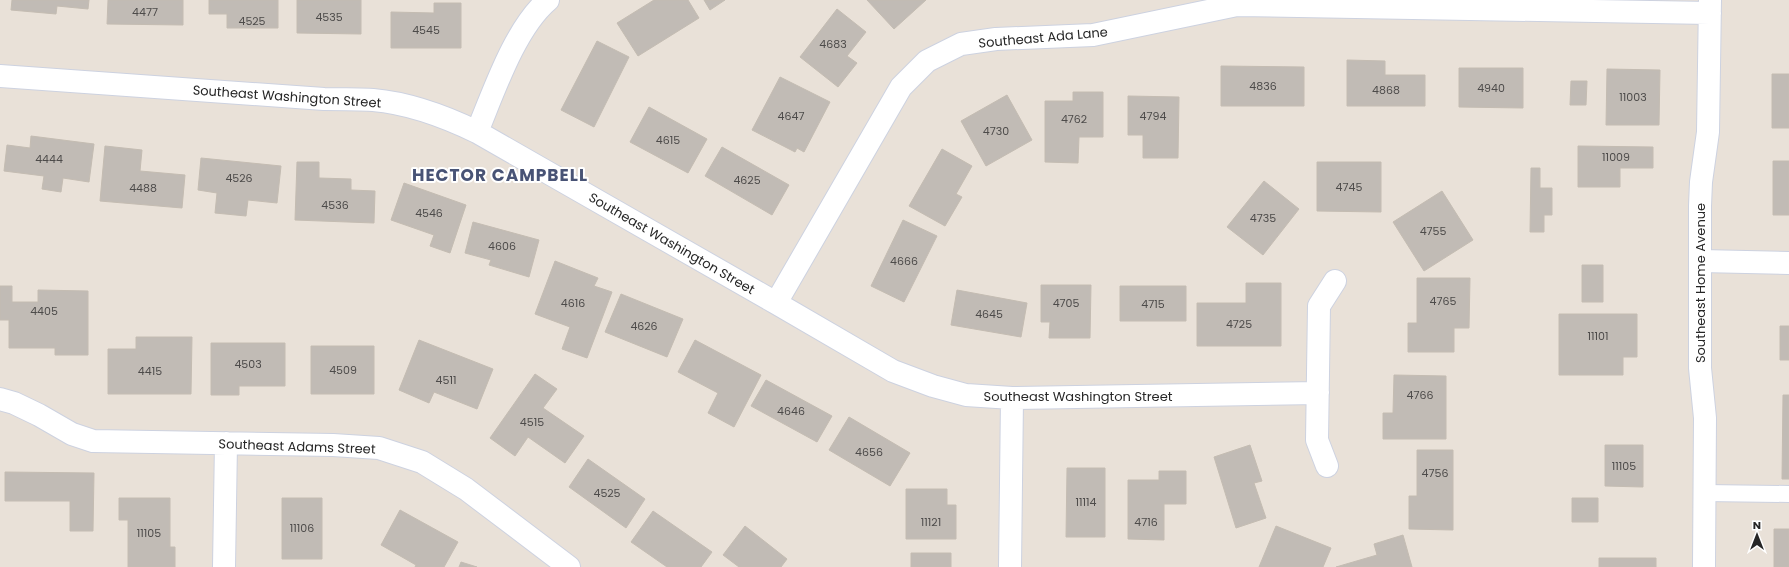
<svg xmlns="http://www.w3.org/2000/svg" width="1789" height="567" viewBox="0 0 1789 567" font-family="Poppins,sans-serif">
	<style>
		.building { fill: #c1bbb5; stroke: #c4bcb2 }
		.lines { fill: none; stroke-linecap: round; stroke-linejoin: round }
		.lane-casing { stroke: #cdd2e0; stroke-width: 18 }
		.street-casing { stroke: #cdd2e0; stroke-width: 24 }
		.lane { stroke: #fff; stroke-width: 16 }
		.street { stroke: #fff; stroke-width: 22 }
		.labels { text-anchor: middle; stroke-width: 4; stroke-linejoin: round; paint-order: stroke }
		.number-label { font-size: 11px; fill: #4d4b4a }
		.street-label { font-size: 13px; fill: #262626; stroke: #fff }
		.district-label { font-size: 17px; font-weight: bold; letter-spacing: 1px; fill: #485375; stroke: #fff }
	</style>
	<rect width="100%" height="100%" fill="#e9e1d8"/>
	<!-- building -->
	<path class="building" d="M12,0H89L88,9L57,6L56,14L11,10Z
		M108,0H183V25L107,24Z
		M209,0H278V28H227V14H209Z
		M297,0H361V34L297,33Z
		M654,0H688L699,18L638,56L617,23Z
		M704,0H725L710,10Z
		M867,0H926L894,29Z
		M434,3H461V48H391V12L434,13Z
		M837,9L866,32L847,56L857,63L838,87L800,57Z
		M597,41L629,57L594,127L561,110Z
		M1347,60L1385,61V75H1425V106H1347Z
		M1221,66L1304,67V106H1221Z
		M1459,68H1523V108L1459,107Z
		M1607,69L1660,70L1659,125H1606Z
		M1772,74H1789V128H1772Z
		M780,77L830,102L804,152L797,148L795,152L752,130Z
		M1571,81H1587L1586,105H1570Z
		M1073,92H1103V137H1079L1078,163L1045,162V101H1073Z
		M1007,95L1032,140L986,166L961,121Z
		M1128,96L1179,97L1178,158H1143V135H1128Z
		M649,107L707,139L688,173L630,142Z
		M31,136L94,144L89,182L63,178L61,192L42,189L44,176L4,171L7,145L30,148Z
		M105,146L142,150L140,171L185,175L182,208L100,201Z
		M1578,146L1653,147V168H1620V187H1578Z
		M722,147L789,185L772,215L705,176Z
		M942,149L972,166L956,194L962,197L945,226L909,206Z
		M201,158L281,166L277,203L248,200L246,216L215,213L217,193L198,190Z
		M1773,161H1789V215H1773Z
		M297,162H319V178L351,179V190L375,191L374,223L295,220Z
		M1317,162H1381V212L1317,211Z
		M1531,168H1540V188H1552V215H1544V232H1530Z
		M1264,181L1299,209L1263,255L1227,227Z
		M404,183L466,205L450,253L430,246L434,235L391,220Z
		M1442,191L1473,240L1424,271L1393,222Z
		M903,220L937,236L904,302L871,286Z
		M473,222L539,240L529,277L489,265L491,260L465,253Z
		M555,261L598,278L594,286L612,292L587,358L562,349L570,327L535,314Z
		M1582,265H1603V302H1582Z
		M1417,278H1470L1469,328H1454V352H1408V323H1417Z
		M1246,283H1281V346H1197V303H1246Z
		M1041,285H1091L1090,338H1049L1050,322H1041Z
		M0,286H12V302H38V290L88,291V355H55V348H9V320H0Z
		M1120,286H1186V321H1120Z
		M957,290L1027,303L1021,337L951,325Z
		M621,294L683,319L667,357L605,332Z
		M1559,314H1637V357H1623V375H1559Z
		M1780,326H1789V360H1780Z
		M136,337H192L191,394H108V349H136Z
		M419,340L493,369L477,409L434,392L429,403L399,390Z
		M695,340L761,375L734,427L708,413L718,393L678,372Z
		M211,343H285V386H239V395H211Z
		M311,346H374V394H311Z
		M535,374L557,389L543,408L584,436L565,463L528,437L515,456L490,438Z
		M1394,375L1446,376V439H1383V413H1393Z
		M766,380L832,416L817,442L751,406Z
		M1783,395H1789V479H1782Z
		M849,417L910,453L890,486L829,450Z
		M1250,445L1262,481L1254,483L1266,518L1236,528L1214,457Z
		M1605,445H1643V487L1605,486Z
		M1417,450H1453V530L1409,529V496H1417Z
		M588,459L645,499L626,528L569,487Z
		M1067,468H1105V537H1066Z
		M1159,471H1186V504H1164V540L1128,539V480H1159Z
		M5,472L94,473L93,531H70V501H5Z
		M906,489H947V505H956V539H906Z
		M119,498H170V547H175V567H128V520H119Z
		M282,498H322V559H282Z
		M1572,498H1598V522H1572Z
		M400,510L458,542L444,567H415L416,565L381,545Z
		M653,511L712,552L701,567H667L631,542Z
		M745,526L787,559L781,567H739L723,555Z
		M1276,526L1331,548L1323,567H1259Z
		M1774,529H1789V567H1774Z
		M1403,535L1412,567H1336L1377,555L1374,544Z
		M911,553H951V567H911Z
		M1599,558H1656V567H1599Z
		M461,562L477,567H459Z"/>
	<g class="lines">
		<defs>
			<path id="lane" d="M1704,493L1789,494"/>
			<path id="street" d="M0,76L324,99C340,99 357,99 373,100C408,103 446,117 477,132L776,303L893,371L933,386L966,395L1012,398L1318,393
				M477,132C494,91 515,28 548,0
				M1701,261L1789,263
				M776,303L901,87L927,61L961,44L996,39L1093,35L1237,5L1710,13
				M0,399L14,403L39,415L72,434L93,441L333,445L379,448L422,462L466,489L569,567
				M1327,466L1317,440L1319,306L1335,281
				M224,567L226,443
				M1010,567L1012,398
				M1704,567L1705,418L1700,368V206L1701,182L1708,132L1710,0"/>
		</defs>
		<!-- lane casing -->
		<use href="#lane" class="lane-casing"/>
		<!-- street casing -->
		<use href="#street" class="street-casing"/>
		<!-- lane -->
		<use href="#lane" class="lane"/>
		<!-- street -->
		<use href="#street" class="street"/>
	</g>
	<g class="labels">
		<!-- number labels -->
		<g class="number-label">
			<text x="145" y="16">4477</text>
			<text x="329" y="21">4535</text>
			<text x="252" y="25">4525</text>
			<text x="426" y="34">4545</text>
			<text x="833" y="48">4683</text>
			<text x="1263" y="90">4836</text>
			<text x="1491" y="92">4940</text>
			<text x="1386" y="94">4868</text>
			<text x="1633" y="101">11003</text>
			<text x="791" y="120">4647</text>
			<text x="1153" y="120">4794</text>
			<text x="1074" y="123">4762</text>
			<text x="996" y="135">4730</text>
			<text x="668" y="144">4615</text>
			<text x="1616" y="161">11009</text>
			<text x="49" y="163">4444</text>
			<text x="239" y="182">4526</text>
			<text x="747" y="184">4625</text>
			<text x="1349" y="191">4745</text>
			<text x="143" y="192">4488</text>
			<text x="335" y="209">4536</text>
			<text x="429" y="217">4546</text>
			<text x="1263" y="222">4735</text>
			<text x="1433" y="235">4755</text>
			<text x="502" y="250">4606</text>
			<text x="904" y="265">4666</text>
			<text x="1443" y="305">4765</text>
			<text x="573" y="307">4616</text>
			<text x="1066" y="307">4705</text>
			<text x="1153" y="308">4715</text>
			<text x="44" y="315">4405</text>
			<text x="989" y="318">4645</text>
			<text x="1239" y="328">4725</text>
			<text x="644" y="330">4626</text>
			<text x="1598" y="340">11101</text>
			<text x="248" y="368">4503</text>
			<text x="343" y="374">4509</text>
			<text x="150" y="375">4415</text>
			<text x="446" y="384">4511</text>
			<text x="1420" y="399">4766</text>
			<text x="791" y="415">4646</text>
			<text x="532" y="426">4515</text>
			<text x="869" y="456">4656</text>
			<text x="1624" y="470">11105</text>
			<text x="1435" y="477">4756</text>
			<text x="607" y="497">4525</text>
			<text x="1086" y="506">11114</text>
			<text x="931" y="526">11121</text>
			<text x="1146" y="526">4716</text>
			<text x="302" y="532">11106</text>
			<text x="149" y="537">11105</text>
		</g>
		<!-- street labels -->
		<g class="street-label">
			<text transform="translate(1043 37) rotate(-5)" y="5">Southeast Ada Lane</text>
			<text transform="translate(287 96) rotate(4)" y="5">Southeast Washington Street</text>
			<text transform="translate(672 243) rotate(30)" y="5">Southeast Washington Street</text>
			<text transform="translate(1700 283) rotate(-90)" y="5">Southeast Home Avenue</text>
			<text x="1078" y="401">Southeast Washington Street</text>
			<text transform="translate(297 446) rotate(2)" y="5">Southeast Adams Street</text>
		</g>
		<!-- district labels -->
		<g class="district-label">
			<text x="500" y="181">HECTOR CAMPBELL</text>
		</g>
	</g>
	<!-- north arrow -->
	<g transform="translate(1757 535)" stroke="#ffffff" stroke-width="3" paint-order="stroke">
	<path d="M0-3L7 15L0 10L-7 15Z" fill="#262626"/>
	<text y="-6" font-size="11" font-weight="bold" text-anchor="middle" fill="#262626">N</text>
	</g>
</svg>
